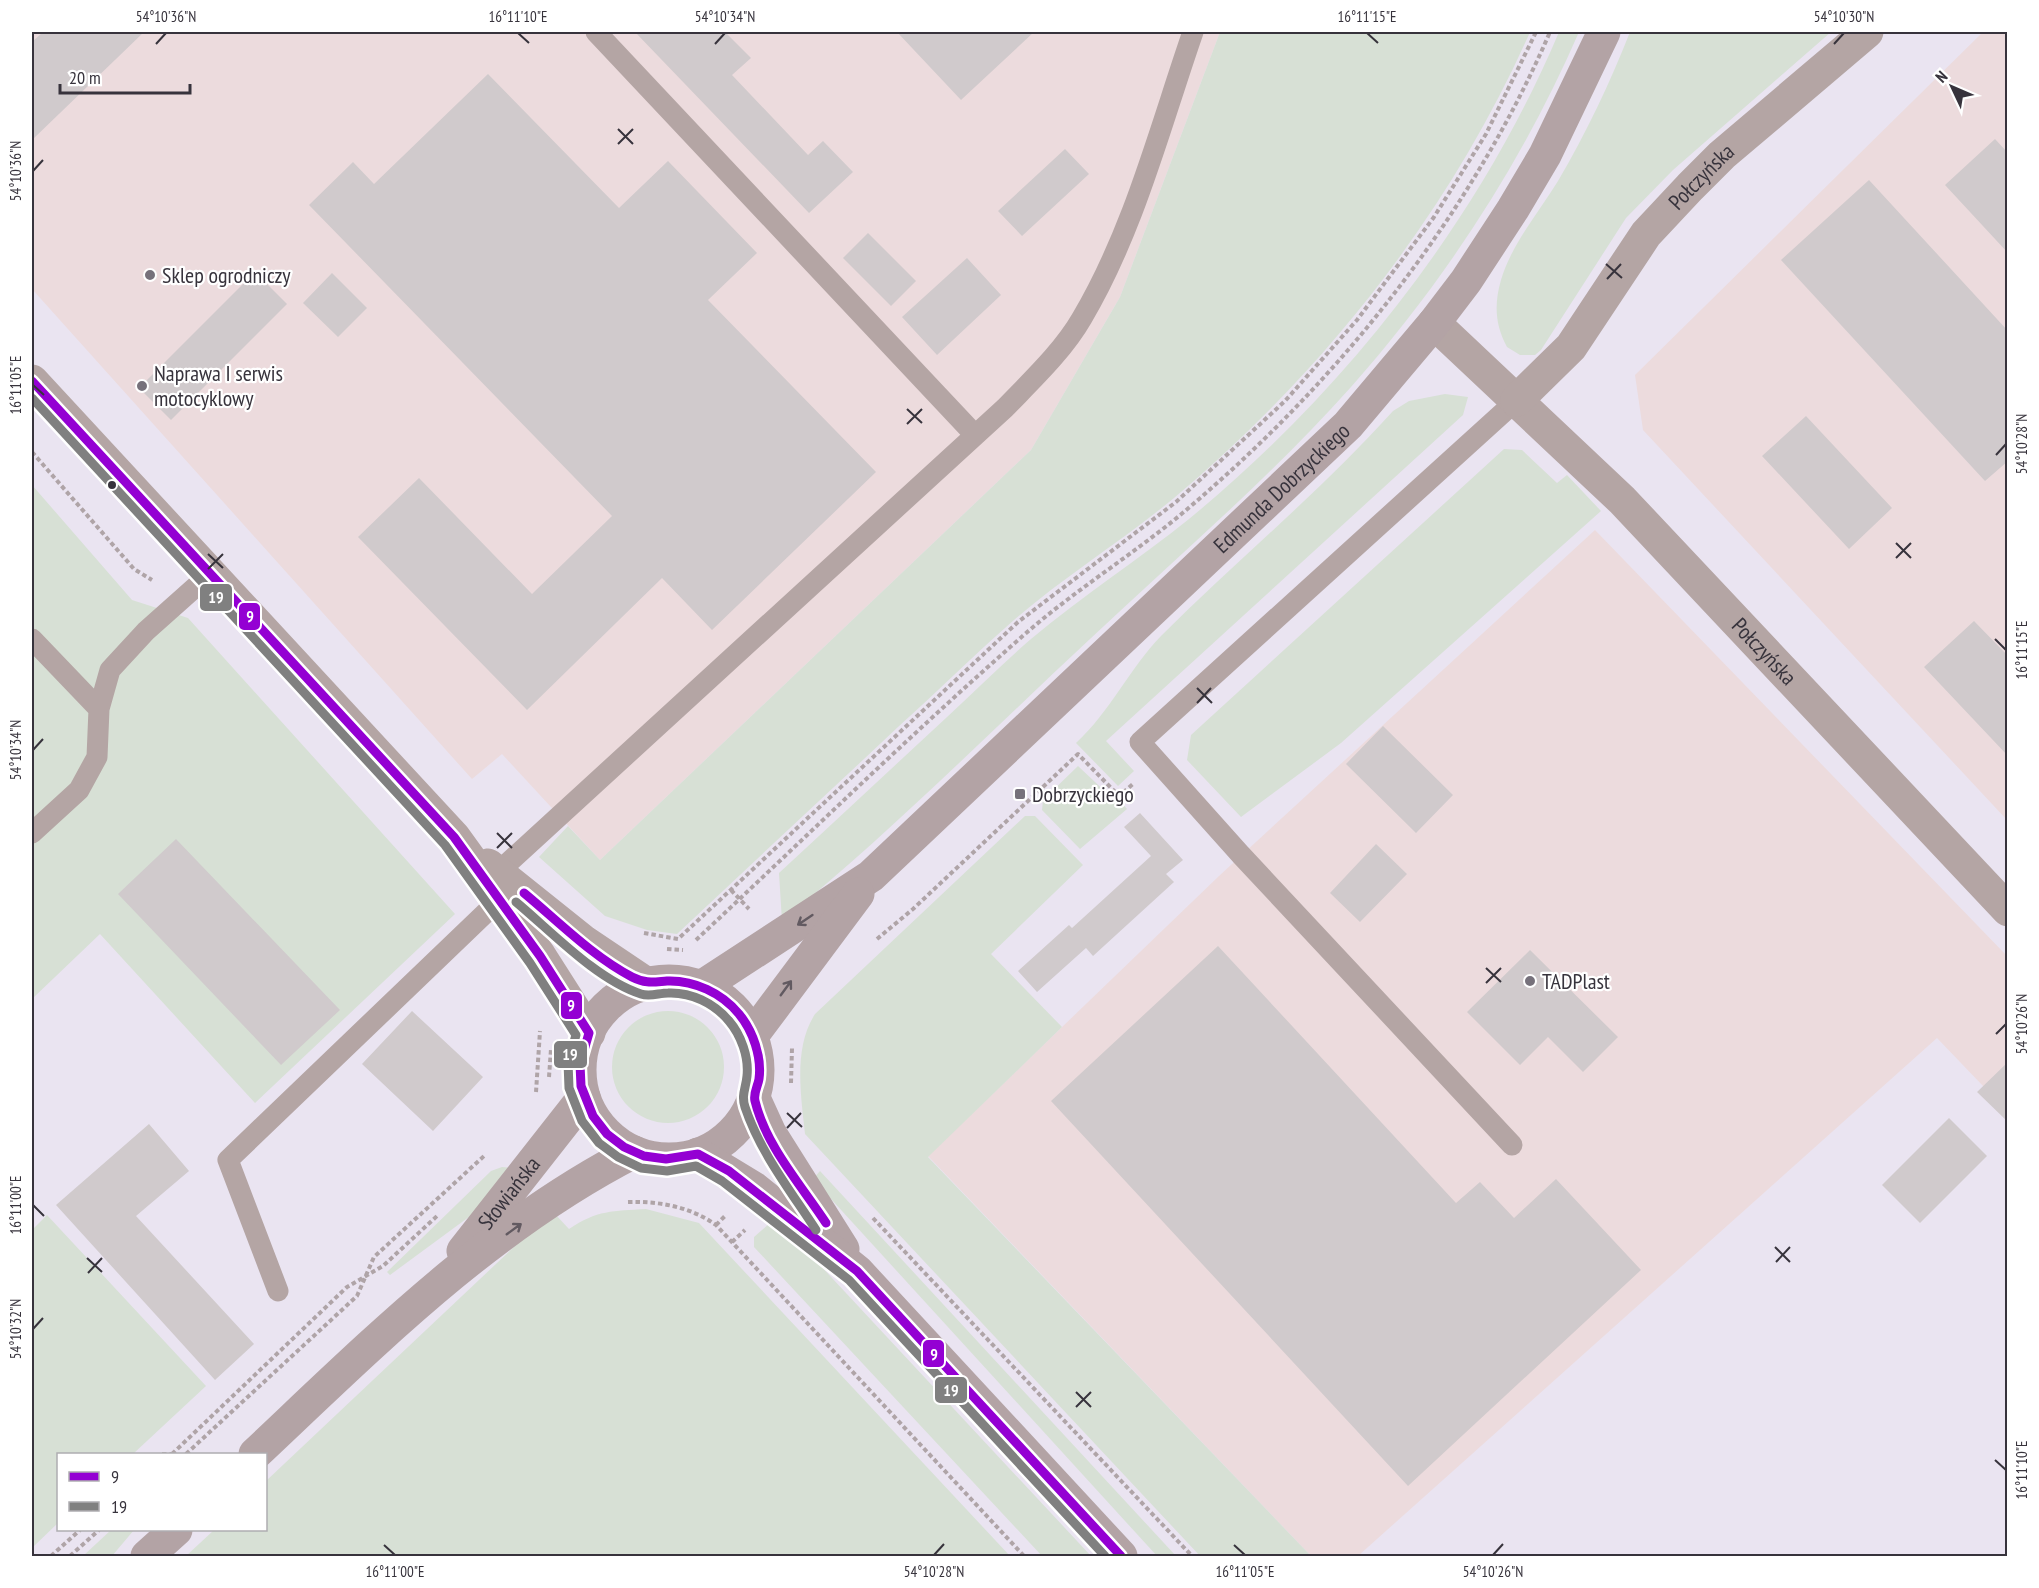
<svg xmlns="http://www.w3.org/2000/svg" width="2039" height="1588" viewBox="0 0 2039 1588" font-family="'PT Sans Narrow',sans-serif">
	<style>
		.industrial { fill: #ecdbdd }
		.green { fill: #d7e0d5 }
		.building { fill: #d0cacc }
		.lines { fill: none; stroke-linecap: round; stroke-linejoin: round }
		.path { stroke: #afa4a7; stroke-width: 4; stroke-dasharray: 4.5 3; stroke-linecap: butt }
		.service { stroke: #b4a5a4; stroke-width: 21 }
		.minor { stroke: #b4a5a4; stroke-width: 33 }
		.tertiary { stroke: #b4a5a4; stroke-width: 33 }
		.secondary { stroke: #b3a3a5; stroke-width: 33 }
		.bus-1-casing { stroke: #fff; stroke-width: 14 }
		.bus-2-casing { stroke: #fff; stroke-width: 14 }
		.bus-1 { stroke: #9400d3; stroke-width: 9 }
		.bus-2 { stroke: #808080; stroke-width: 9 }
		.oneway { stroke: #625a61 }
		.ticks { fill: none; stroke: #37333c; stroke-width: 2 }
		.poi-dot { fill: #76717b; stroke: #fff; stroke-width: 2 }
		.bus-dot { fill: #37333c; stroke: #fff; stroke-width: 2 }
		.labels { text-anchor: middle; stroke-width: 4.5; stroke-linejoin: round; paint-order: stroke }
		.street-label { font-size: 22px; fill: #37333c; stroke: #fff }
		.poi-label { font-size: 22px; fill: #37333c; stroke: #fff; text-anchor: start }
		.line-badge { stroke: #fff; stroke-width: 2 }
		.badge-label { font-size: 16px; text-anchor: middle; font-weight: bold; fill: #fff }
		.neatline { fill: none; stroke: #37333c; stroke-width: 2 }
		.ticks-label { font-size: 15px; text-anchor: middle; fill: #37333c }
	</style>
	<rect width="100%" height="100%" fill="#eae4f1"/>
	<!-- industrial -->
	<path class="industrial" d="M32,32H1220L1120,297L1031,450L600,860L502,754L472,779L32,289Z
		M1983,32H2007V820L1643,430L1635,375Z
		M1595,530L2007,956V1111L1937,1038L1358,1556H1311L928,1156L1219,876Z"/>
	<!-- green -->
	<path class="green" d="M1220,32H1530C1450,212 1325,371 1174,498C1122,541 1065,576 1014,620C974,655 937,692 898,727C825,796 751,864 677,934L647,930L605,916L539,857L568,826L600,860L1031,450L1120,297Z
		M1559,32H1579C1523,161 1445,281 1351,387C1271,477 1178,556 1090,639C988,734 890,833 782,921L779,873C835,821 890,770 946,718C974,692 1002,664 1031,639C1082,596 1138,560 1189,519C1346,390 1480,219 1559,32Z
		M1630,32H1831L1673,170L1626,218L1541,350L1535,355H1520L1507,347C1495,325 1494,304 1501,280C1511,245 1539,212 1558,181C1586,133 1610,83 1630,32Z
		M1445,394L1468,397L1463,415L1106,741L1134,771L1118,786L1076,743C1110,712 1129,669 1161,636C1237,560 1321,491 1393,411L1409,401Z
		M1504,449L1522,450L1557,483L1567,475L1601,511L1341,743L1241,817L1187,760L1191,735Z
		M32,485L132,600L188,618L455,914L255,1103L100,934L32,999Z
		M1078,766L1112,798L1120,801L1127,809L1080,849L1042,810L1043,800Z
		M1025,816H1035L1083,865L991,954L1062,1027L928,1157L1311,1556H1200L805,1134C801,1096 793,1048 815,1014Z
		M612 1067a56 56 0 1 1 112 0a56 56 0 1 1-112 0Z
		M502,1167L512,1168L477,1211L390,1275L387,1272L491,1171Z
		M820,1171L1176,1556H1157L821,1188L813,1179Z
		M646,1209L699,1223L1010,1556H186L214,1530H266V1481L533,1229L554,1213L569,1229C597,1210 613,1211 646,1209Z
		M47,1215L206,1386L133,1454H58V1523L32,1548V1230Z
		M770,1223L819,1264L1091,1556H1042L754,1247V1237Z
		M111,1530H134L112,1556H83Z"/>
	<!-- building -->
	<path class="building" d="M43,32H144L32,140V42Z
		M635,32H725L751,58L732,75L808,155L823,141L853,172L809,213Z
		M897,32H1034L961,100Z
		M488,74L619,208L668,161L757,253L708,300L876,472L712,630L662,578L527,710L358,537L419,478L532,594L612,516L309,205L353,162L374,184Z
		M1995,139L2008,153V253L1945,185Z
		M1065,149L1089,174L1022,236L998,211Z
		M1869,180L2008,331V461L1985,481L1781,260Z
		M868,233L916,281L891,306L843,258Z
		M967,258L1001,295L937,355L902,317Z
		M255,272L287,304L171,420L139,388Z
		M332,273L367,308L338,337L303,303Z
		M1806,416L1892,508L1849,549L1762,456Z
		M1974,621L2008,656V756L1924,667Z
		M1383,726L1453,795L1416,833L1346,764Z
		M1140,813L1183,860L1166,874L1174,882L1093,956L1086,948L1037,992L1018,971L1069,925L1072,928L1151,856L1124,827Z
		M176,839L340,1010L281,1065L118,894Z
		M1376,844L1407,874L1360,922L1330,893Z
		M1218,946L1456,1203L1480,1182L1514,1218L1556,1179L1641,1270L1408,1486L1051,1101Z
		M1530,950L1618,1037L1583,1072L1548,1037L1520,1065L1467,1012Z
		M412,1011L483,1077L433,1131L362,1064Z
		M2008,1062V1122L1977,1092Z
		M1949,1118L1987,1156L1920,1223L1882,1185Z
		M149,1124L189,1171L136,1216L254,1344L215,1380L56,1205Z"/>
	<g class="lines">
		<!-- path -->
		<path class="path" d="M32,452L134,569L152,580
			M731,890L749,909
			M644,933L678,939L1018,622L1176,502L1285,401L1357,320L1434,217L1486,134L1536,32
			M877,939L913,909L1078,754L1119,796L1133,784
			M696,940C805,838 912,733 1025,634C1075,590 1134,554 1185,511C1339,381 1470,217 1550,32
			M667,949L683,950
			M549,1077L551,1049
			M791,1083L792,1048
			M536,1092L540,1031
			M628,1202C659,1201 691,1207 716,1225L1024,1556
			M873,1218L1192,1556
			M716,1225L726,1215
			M732,1242L745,1230
			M162,1454H171
			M172,1454L347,1287L383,1266L437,1216
			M186,1454L357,1296L374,1257L484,1156
			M51,1556L80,1530
			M70,1556L99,1530"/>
		<!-- service -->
		<path class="service" d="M596,32L975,435
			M32,639L99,709
			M32,833L79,790L97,757L99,709L110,670L146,631L210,574
			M497,873L1005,408C1032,380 1063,351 1082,318C1134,230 1160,127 1193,32
			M1512,1145L1241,855L1140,742L1517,400
			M278,1291L228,1160L499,900"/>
		<!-- minor -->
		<g class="minor">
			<path id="s1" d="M1434,323L1622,500L2008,910"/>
			<path id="s2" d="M1517,400L1571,347L1646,234L1690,187L1722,155L1867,32"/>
		</g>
		<!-- tertiary -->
		<path class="tertiary" d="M32,381L454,837L540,956L589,1033
			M488,865L583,941L647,984"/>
		<!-- secondary -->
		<g class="secondary">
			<circle cx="669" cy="1070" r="89"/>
			<path id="s3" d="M701,987L871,876L1348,425L1434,323L1466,281L1513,209L1545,155L1604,32"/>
			<path d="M752,1036L858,894"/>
			<path d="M754,1098L770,1133L843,1249"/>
			<path d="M698,1154L754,1188L857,1271L1121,1556"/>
			<path id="s4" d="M463,1251L584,1097"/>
			<path d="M255,1454C372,1344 489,1226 634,1152"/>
			<path d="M147,1556L176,1530"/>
		</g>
		<defs>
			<path id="bus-1" d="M32,381L454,837L540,956L589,1033L580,1064L581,1086L593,1116L607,1134L624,1147L644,1156L666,1159L698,1154L729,1171L857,1271L1121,1556
				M524,893C559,922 592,956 632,977C646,984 653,982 667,981C694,980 722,993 739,1014C753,1031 762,1057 759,1079C758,1086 753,1093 755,1101C766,1146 801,1185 826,1223"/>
			<path id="bus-2" d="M32,398L445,845L530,963L576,1035L568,1062L569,1088L582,1121L599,1143L618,1157L641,1168L667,1171L696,1166L722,1181L849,1280L1105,1556
				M516,902C552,932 597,980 641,994C650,997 659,993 668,993C691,992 714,1003 729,1021C741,1035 749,1057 747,1076C746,1088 741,1095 745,1107C760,1152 790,1190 816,1230"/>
		</defs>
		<!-- bus-1 casing -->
		<use href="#bus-1" class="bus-1-casing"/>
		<!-- bus-2 casing -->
		<use href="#bus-2" class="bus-2-casing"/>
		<!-- bus-1 -->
		<use href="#bus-1" class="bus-1"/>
		<!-- bus-2 -->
		<use href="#bus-2" class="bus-2"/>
	</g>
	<!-- one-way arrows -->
	<defs><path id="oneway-shaft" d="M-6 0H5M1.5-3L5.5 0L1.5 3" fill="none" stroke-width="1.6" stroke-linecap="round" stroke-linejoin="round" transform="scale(1.5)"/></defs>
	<g class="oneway">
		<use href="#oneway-shaft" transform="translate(805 920) rotate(146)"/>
		<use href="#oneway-shaft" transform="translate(786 988) rotate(-54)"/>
		<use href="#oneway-shaft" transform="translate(514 1229) rotate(-36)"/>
	</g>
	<!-- ticks -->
	<path class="ticks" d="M518,33L529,43M1367,33L1378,43M156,44L166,33M715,44L725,33M1834,44L1844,33M618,129L633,144M618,144L633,129M33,171L43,160M1606,264L1622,278M1607,279L1621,264M33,385L44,395M907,409L922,423M907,424L922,409M1996,455L2006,444M1896,543L1911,558M208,554L223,568M1896,558L1911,543M208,569L223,554M1995,639L2006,650M1197,688L1212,703M1197,703L1211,688M33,750L43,739M497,833L512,848M497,848L512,833M1486,968L1501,982M1486,983L1501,968M1996,1034L2006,1024M787,1113L802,1127M787,1128L801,1113M33,1205L44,1216M1775,1247L1790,1262M87,1258L102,1272M1776,1262L1790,1247M88,1273L102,1258M33,1329L43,1318M1076,1392L1091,1407M1076,1407L1091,1392M1995,1460L2006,1470M384,1545L395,1555M1234,1545L1245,1555M934,1555L944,1544M1493,1555L1503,1544"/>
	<!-- markers -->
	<g class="poi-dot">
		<circle cx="150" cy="275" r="6"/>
		<circle cx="142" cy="386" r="6"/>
		<rect x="1014" y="788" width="12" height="12" rx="3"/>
		<circle cx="1530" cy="981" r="6"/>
	</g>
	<circle class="bus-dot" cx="112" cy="485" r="5"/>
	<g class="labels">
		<!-- street labels -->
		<g class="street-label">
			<text dy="8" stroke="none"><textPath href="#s2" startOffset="291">Połczyńska</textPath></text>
			<text dy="8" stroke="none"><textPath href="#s3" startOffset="768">Edmunda Dobrzyckiego</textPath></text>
			<text dy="8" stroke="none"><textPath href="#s1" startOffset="466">Połczyńska</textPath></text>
			<text dy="8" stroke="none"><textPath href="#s4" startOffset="74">Słowiańska</textPath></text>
		</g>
		<!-- poi labels -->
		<g class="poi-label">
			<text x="162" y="283">Sklep ogrodniczy</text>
			<text x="154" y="381">Naprawa I serwis<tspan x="154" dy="25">motocyklowy</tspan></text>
			<text x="1032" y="802">Dobrzyckiego</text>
			<text x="1542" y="989">TADPlast</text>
		</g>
	</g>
	<g class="line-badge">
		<rect x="199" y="583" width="34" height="29" rx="6" fill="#808080"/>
		<rect x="238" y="602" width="23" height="29" rx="6" fill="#9400d3"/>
		<rect x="560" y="991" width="23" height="29" rx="6" fill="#9400d3"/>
		<rect x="553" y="1040" width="35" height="29" rx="6" fill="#808080"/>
		<rect x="922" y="1339" width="23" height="29" rx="6" fill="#9400d3"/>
		<rect x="934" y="1376" width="34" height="28" rx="6" fill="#808080"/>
	</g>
	<g class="badge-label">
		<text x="216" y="603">19</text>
		<text x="250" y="622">9</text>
		<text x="571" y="1011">9</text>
		<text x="570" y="1060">19</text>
		<text x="934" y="1360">9</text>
		<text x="951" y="1396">19</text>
	</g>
	<!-- border -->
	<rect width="2039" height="1588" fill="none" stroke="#ffffff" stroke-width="66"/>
	<!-- legend -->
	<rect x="57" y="1453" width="210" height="78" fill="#ffffff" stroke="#afadb1" stroke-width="1.5"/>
	<rect x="69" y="1472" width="30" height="9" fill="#9400d3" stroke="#afadb1" stroke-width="1.5"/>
	<text x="111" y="1483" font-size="18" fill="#37333c">9</text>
	<rect x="69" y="1502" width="30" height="9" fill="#808080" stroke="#afadb1" stroke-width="1.5"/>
	<text x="111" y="1513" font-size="18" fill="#37333c">19</text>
	<!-- north arrow -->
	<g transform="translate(1952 87) rotate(314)" stroke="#ffffff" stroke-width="4.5" paint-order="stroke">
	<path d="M0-4.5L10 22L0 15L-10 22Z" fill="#37333c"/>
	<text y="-9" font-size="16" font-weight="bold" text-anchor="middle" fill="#37333c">N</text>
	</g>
	<!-- scale -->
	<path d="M60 84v9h130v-9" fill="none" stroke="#37333c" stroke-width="3"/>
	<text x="69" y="84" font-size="18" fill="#37333c" stroke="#ffffff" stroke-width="4.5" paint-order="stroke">20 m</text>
	<rect x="33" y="33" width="1973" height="1522" class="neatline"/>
	<g class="ticks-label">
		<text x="166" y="22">54°10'36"N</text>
		<text x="518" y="22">16°11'10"E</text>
		<text x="725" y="22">54°10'34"N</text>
		<text x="1367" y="22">16°11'15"E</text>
		<text x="1844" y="22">54°10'30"N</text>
		<text transform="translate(16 171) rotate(-90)" y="5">54°10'36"N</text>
		<text transform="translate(16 385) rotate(-90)" y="5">16°11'05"E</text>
		<text transform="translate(2022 444) rotate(-90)" y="5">54°10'28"N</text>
		<text transform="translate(2022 650) rotate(-90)" y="5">16°11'15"E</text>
		<text transform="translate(16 750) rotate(-90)" y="5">54°10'34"N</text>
		<text transform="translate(2022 1024) rotate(-90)" y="5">54°10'26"N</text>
		<text transform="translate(16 1205) rotate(-90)" y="5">16°11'00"E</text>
		<text transform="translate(16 1329) rotate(-90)" y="5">54°10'32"N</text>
		<text transform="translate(2022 1470) rotate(-90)" y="5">16°11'10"E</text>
		<text x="395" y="1577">16°11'00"E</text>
		<text x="934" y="1577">54°10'28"N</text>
		<text x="1245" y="1577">16°11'05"E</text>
		<text x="1493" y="1577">54°10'26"N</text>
	</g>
</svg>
